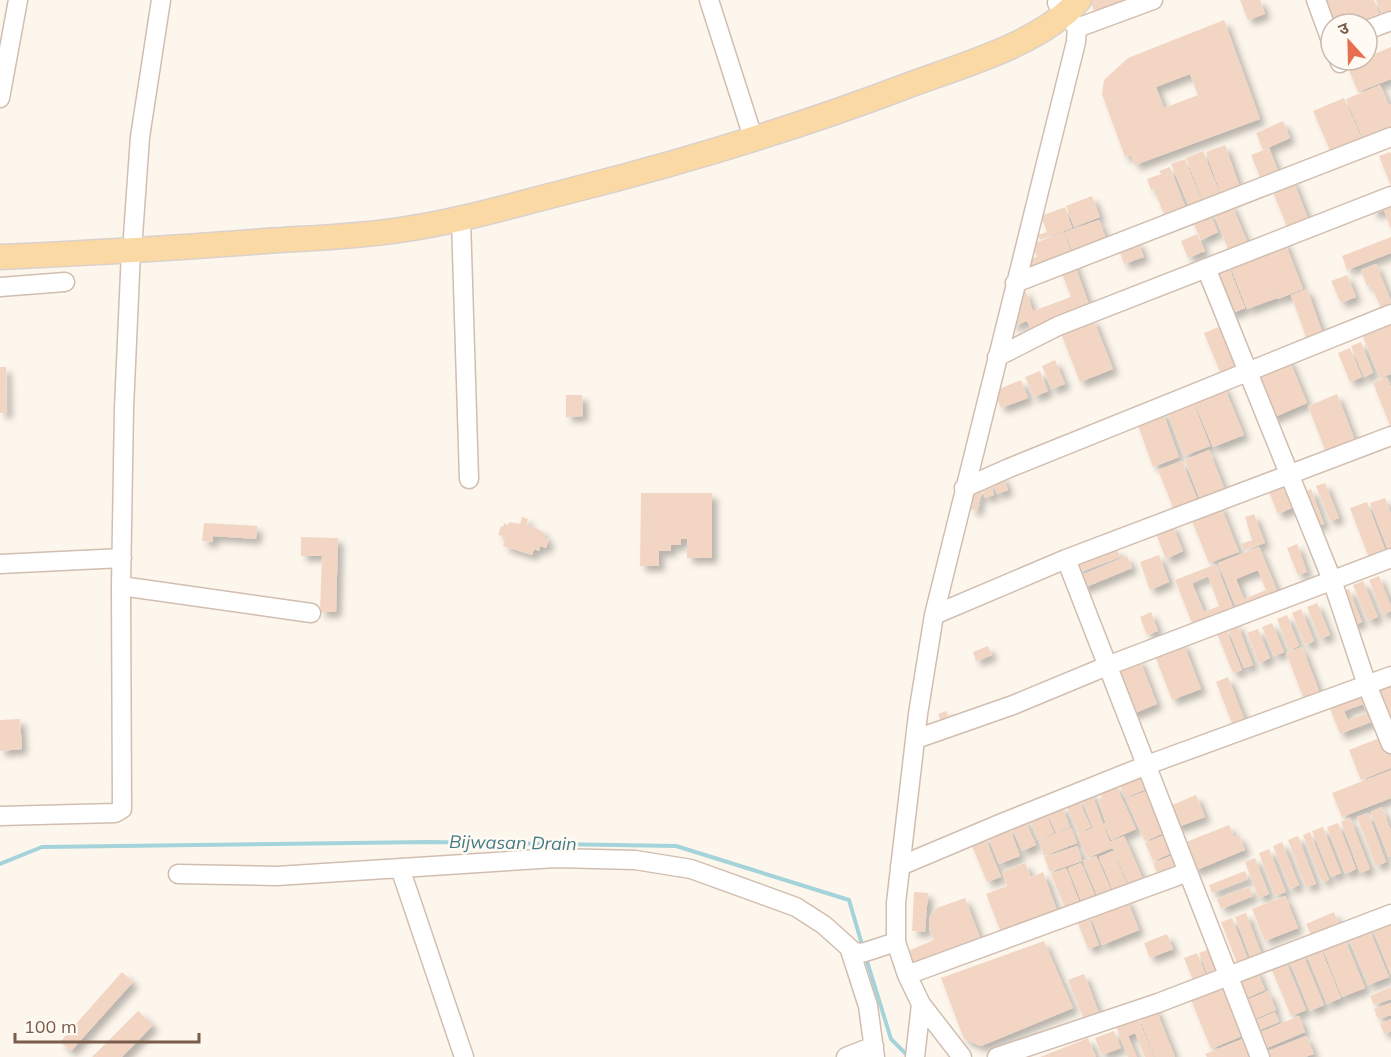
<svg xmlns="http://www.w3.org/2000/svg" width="1391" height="1057" viewBox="0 0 1391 1057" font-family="Mulish,'Noto Sans Devanagari',sans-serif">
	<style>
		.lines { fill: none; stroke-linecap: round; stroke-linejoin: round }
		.stream { stroke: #a5d3da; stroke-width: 4 }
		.building { fill: #f3d5c3; fill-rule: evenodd; filter: url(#shadow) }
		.minor-casing { stroke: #d1beb0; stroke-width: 21 }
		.major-casing { stroke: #dad1cd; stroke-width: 27 }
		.minor { stroke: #fff; stroke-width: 18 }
		.major { stroke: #fbd9a5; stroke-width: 24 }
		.labels { text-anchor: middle; stroke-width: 5; stroke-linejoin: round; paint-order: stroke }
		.water-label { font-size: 18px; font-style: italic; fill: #437c86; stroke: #fffaf3 }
	</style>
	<defs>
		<filter id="shadow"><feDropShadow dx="5.5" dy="5.5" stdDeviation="3" flood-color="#0004"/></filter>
	</defs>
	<rect width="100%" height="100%" fill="#fdf6ec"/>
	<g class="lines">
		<!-- stream -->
		<path class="stream" d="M0,864L42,847L429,842L676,846L849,900L863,948
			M866,958L891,1039L908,1056"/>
	</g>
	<!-- building -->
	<path class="building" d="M1090,0H1123L1126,7L1097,18Z
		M1240,0H1260L1265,14L1248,20Z
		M1324,0H1374L1381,18L1366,24H1333Z
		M1376,0H1391V19L1384,22Z
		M1224,20L1260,119L1135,165L1131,155L1125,157L1102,94L1104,80L1128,58ZM1190,74L1198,95L1164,108L1156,87Z
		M1391,47V79L1358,92L1347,65L1359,60H1367V57Z
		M1380,85L1389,105L1391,104V132L1365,143L1346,99Z
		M1344,98L1363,141L1332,155L1313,111Z
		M1283,121L1290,138L1263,150L1256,133Z
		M1225,145L1242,193L1223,200L1206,152Z
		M1269,148L1280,176L1262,182L1251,155Z
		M1203,151L1222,199L1205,206L1186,158Z
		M1390,152L1391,154V186L1379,156Z
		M1185,159L1204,206L1191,211L1171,164Z
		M1170,167L1188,214L1167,222L1154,189L1151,190L1147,179L1161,174L1159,171Z
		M1292,178L1310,223L1289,232L1271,187Z
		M1092,196L1100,217L1074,227L1066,206Z
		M1391,197V229L1384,210L1374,214L1370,205Z
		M1231,203L1249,246L1230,254L1213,211Z
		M1065,207L1072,228L1040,240L1038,235L1047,232L1041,216Z
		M1208,210L1218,232L1201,240L1191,218Z
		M1099,220L1106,239L1072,251L1065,232Z
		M1064,232L1072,255L1031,270L1027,260L1037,257L1032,244Z
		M1197,234L1205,251L1188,258L1181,241Z
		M1391,237V253L1347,270L1342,256Z
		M1137,240L1144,257L1124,264L1118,246Z
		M1284,240L1303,289L1278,299L1263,260L1277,298L1247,309L1229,263Z
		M1073,260L1091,310L1032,332L1027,321L1010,327L1024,287L1033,311L1071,297L1059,266Z
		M1227,262L1245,308L1228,315L1210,269Z
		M1376,264L1391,301V313L1384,315L1371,285L1367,286L1361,270Z
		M1347,275L1356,297L1341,303L1331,281Z
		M1307,289L1323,334L1307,340L1291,295Z
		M1391,317V374L1380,378L1360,329Z
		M1093,318L1113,369L1080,382L1060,331Z
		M1226,324L1244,370L1223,379L1204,333Z
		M1361,342L1373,373L1364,377L1351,346Z
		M1350,348L1362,377L1350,382L1338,353Z
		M1288,357L1307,403L1270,419L1250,373Z
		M1055,360L1065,384L1052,389L1042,366Z
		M0,367H6L7,413H0Z
		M1040,371L1048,391L1034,397L1025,377Z
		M1387,377L1391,388V428L1373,383Z
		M1021,380L1028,398L1001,408L994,391Z
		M1223,384L1244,435L1213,447L1192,397Z
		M1337,394L1356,443L1327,455L1308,406Z
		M566,395H582L583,416L566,417Z
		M1191,396L1210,446L1184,456L1165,406Z
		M1162,410L1179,457L1153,467L1136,420Z
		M1209,450L1227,495L1202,505L1185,460Z
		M1182,461L1200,506L1176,515L1158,470Z
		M1002,475L1008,490L997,494L991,480Z
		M990,481L994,495L985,498L981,484Z
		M1284,481L1294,507L1278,514L1267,487Z
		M1325,483L1339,518L1330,521L1316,486Z
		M974,487L982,489L977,511L970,509Z
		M1311,489L1324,524L1315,527L1301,493Z
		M641,493H712V558H687V539H681V545H671V551H659V566H640Z
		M1385,498L1391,514V551L1389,552L1370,503Z
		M1367,502L1386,552L1369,558L1350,508Z
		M1220,504L1239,552L1209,563L1190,516Z
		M1254,514L1265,543L1244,550L1241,544L1252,540L1245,517Z
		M522,517L528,519L526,525L538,529L545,534L544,538L549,539L546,548L540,546L539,551L534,549L532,555L503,546L505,540L502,539L503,536L498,535L501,526L503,527L504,523L508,525L509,522L520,524Z
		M204,523L257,526L256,539L213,536V542L202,541Z
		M1172,524L1183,551L1166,559L1155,531Z
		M301,537L338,538L336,612H320L322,556H301Z
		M1297,544L1307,572L1298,575L1287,548Z
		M1259,547L1279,595L1238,612L1218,563ZM1258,570L1266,590L1244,599L1236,579Z
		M1117,549L1120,557L1077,573L1074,565Z
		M1159,555L1169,582L1150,590L1140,562Z
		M1127,556L1132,568L1081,589L1077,577Z
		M1216,564L1235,613L1194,628L1175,580ZM1208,576L1219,606L1204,612L1192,583Z
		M1379,576L1391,606V611L1383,615L1369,580Z
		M1363,581L1378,617L1368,621L1353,585Z
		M1349,589L1362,622L1352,626L1339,593Z
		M1317,603L1330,635L1320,639L1307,607Z
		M1301,609L1314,641L1305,645L1292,613Z
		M1151,612L1158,631L1147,635L1140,617Z
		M1287,615L1299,646L1289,650L1277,619Z
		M1237,623L1253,665L1244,668L1227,627Z
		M1272,623L1284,652L1274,656L1262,627Z
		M1225,627L1242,670L1233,673L1216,631Z
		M1258,629L1270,658L1259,663L1247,633Z
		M1183,642L1201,689L1172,700L1154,653Z
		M988,646L992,655L976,661L973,652Z
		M1302,647L1321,696L1305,702L1286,653Z
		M1139,658L1157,704L1130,715L1112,669Z
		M1228,677L1247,726L1235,731L1216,682Z
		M1391,678V733L1370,687Z
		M1367,691L1378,719L1340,734L1329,706ZM1363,704L1367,713L1348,720L1344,711Z
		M946,711L951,722L943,726L938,714Z
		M20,719L22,749L0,751V720Z
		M1387,735L1391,746V768L1361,780L1349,750Z
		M1391,770V798L1342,817L1332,793Z
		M1144,776L1149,788L1125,798L1120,786Z
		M1115,784L1136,829L1111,840L1104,824L1106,823L1098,800L1102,798L1099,790Z
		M1151,789L1169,831L1145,841L1133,815L1146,808L1133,814L1126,799Z
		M1091,791L1112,848L1087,858L1077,834L1093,828L1080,795Z
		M1196,795L1205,817L1175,828L1167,807Z
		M1077,797L1091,827L1079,833L1065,803Z
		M1061,805L1070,827L1056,833L1046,811Z
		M1382,807L1391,831V856L1389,857L1371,812Z
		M1044,809L1054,833L1038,840L1028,816Z
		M1368,813L1386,862L1376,866L1357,817Z
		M1024,818L1036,845L1022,851L1010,824Z
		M1350,818L1370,869L1360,873L1341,822Z
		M1338,823L1356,869L1345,874L1327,827Z
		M1229,825L1234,837L1239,835L1245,850L1194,871L1181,844Z
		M1009,826L1020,856L999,864L987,834Z
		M1323,827L1341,873L1331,877L1312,831Z
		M1071,828L1077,843L1044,856L1039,840Z
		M1310,832L1329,880L1322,882L1303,835Z
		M1169,833L1177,851L1153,861L1145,843Z
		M984,835L1001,877L987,882L970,841Z
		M1124,836L1145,884L1131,890L1110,842Z
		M1298,836L1316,884L1306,887L1288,840Z
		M1282,842L1299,885L1290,889L1273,846Z
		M1077,846L1082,861L1050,872L1044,857Z
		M1269,849L1286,892L1275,896L1259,853Z
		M1113,851L1129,889L1115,895L1099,857Z
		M1178,853L1185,873L1161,882L1153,863Z
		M1096,856L1113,894L1099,900L1083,861Z
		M1255,858L1269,894L1259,898L1245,862Z
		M1025,863L1031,877L1043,872L1058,913L1002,935L986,894L1007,886L1002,872Z
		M1081,863L1097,900L1083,905L1068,868Z
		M1066,868L1081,906L1067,912L1051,874Z
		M1245,871L1248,879L1212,893L1209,885Z
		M1249,887L1253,896L1221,909L1217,899Z
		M914,892L928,893L925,932L912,931Z
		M1285,896L1298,928L1265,941L1252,909Z
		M1126,897L1139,930L1102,945L1089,912Z
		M965,898L982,943L914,968L910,950L934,940L929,929L930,916L937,908Z
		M1334,912L1341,929L1314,941L1306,924Z
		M1087,913L1099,945L1088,949L1076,918Z
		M1246,913L1261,953L1250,957L1235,917Z
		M1391,917V975L1371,925Z
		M1232,918L1248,959L1237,963L1221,922Z
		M1368,926L1389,977L1368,985L1347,934Z
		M1167,934L1173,949L1150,958L1144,943Z
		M1343,935L1365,988L1342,997L1321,944Z
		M1044,941L1073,1008L981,1046L964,1039L941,978Z
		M1319,944L1341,998L1327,1004L1305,950Z
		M1212,948L1223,975L1210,980L1199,953Z
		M1301,950L1324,1005L1310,1011L1288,956Z
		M1197,953L1209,982L1196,987L1184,958Z
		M1284,957L1306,1010L1291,1016L1269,963Z
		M1256,968L1265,990L1240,1001L1231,978Z
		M122,972L133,982L71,1051L60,1042Z
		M1084,974L1101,1018L1086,1024L1068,980Z
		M1220,982L1242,1036L1211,1049L1189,995Z
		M1391,987V999L1374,1005L1370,996Z
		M1268,991L1276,1010L1250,1021L1242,1002Z
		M1391,1003V1015L1378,1019L1374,1009Z
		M1155,1007L1175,1057H1155L1138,1014Z
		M138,1011L153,1025L122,1057H92Z
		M1275,1012L1279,1022L1255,1032L1251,1022Z
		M1137,1015L1154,1057H1145L1135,1033L1128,1036L1137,1057H1128L1115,1024Z
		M1299,1016L1305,1032L1262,1050L1256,1034Z
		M1391,1019V1031L1384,1034L1380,1024Z
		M1114,1031L1121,1048L1102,1055L1095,1038Z
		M1306,1036L1314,1054L1305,1057H1264L1263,1053Z
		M1088,1038L1096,1057H1040Z
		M1245,1038L1253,1057H1207L1205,1054Z"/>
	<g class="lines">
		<defs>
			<path id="minor" d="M709,0L750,128
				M1316,0L1331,41
				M1077,28L1153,0
				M1367,30L1391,21
				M1339,60L1340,63
				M0,98L18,0
				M461,219L469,479
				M133,236L140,137L161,0
				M1206,268L1332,580L1367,685L1391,744
				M1015,283L1391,137
				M0,287L65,282
				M997,357L1058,326L1391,196
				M964,488L1009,468L1391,314
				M1066,559L1260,1057
				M0,564L122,558
				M121,586L311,613
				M934,615L1066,559L1391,436
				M916,739L1013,705L1107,666L1391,558
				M0,816L115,813L122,809L121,586L124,408L131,251
				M900,866L1002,823L1147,765L1391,676
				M400,868L464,1057
				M178,874L277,876L556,858L635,860L691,869L796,907L824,925L854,952L862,953L896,942
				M850,950L868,1006L875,1057
				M907,975L1188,872
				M846,1057L874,1046
				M915,1057L921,1004
				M962,1057L921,1004L907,975L896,942V903L918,714L934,615L1076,42L1077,28L1057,3
				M997,1057L1158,1003L1391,914"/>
			<path id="major" d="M0,257C88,253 177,248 265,241C310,238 355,237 400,230C456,222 510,206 565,192C680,163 793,129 904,87C959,66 1040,45 1079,0"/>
		</defs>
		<!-- minor casing -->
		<use href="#minor" class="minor-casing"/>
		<!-- major casing -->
		<use href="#major" class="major-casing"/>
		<!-- minor -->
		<use href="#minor" class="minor"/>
		<!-- major -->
		<use href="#major" class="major"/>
	</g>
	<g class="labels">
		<!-- water labels -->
		<g class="water-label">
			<text transform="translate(513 843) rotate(1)" y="6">Bijwasan Drain</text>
		</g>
	</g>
	<!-- north arrow -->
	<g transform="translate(1349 42) rotate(338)"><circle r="28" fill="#fffaf3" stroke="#cabbb1" stroke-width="1.5"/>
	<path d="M0-4.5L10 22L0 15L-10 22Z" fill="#e76f51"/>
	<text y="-9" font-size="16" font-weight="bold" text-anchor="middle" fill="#7a5c4d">उ</text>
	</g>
	<!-- scale -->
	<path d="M15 1033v9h184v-9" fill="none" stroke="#7a5c4d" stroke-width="3"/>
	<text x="24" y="1033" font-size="18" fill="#7a5c4d" stroke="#fffaf3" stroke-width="4.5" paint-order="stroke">100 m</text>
</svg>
